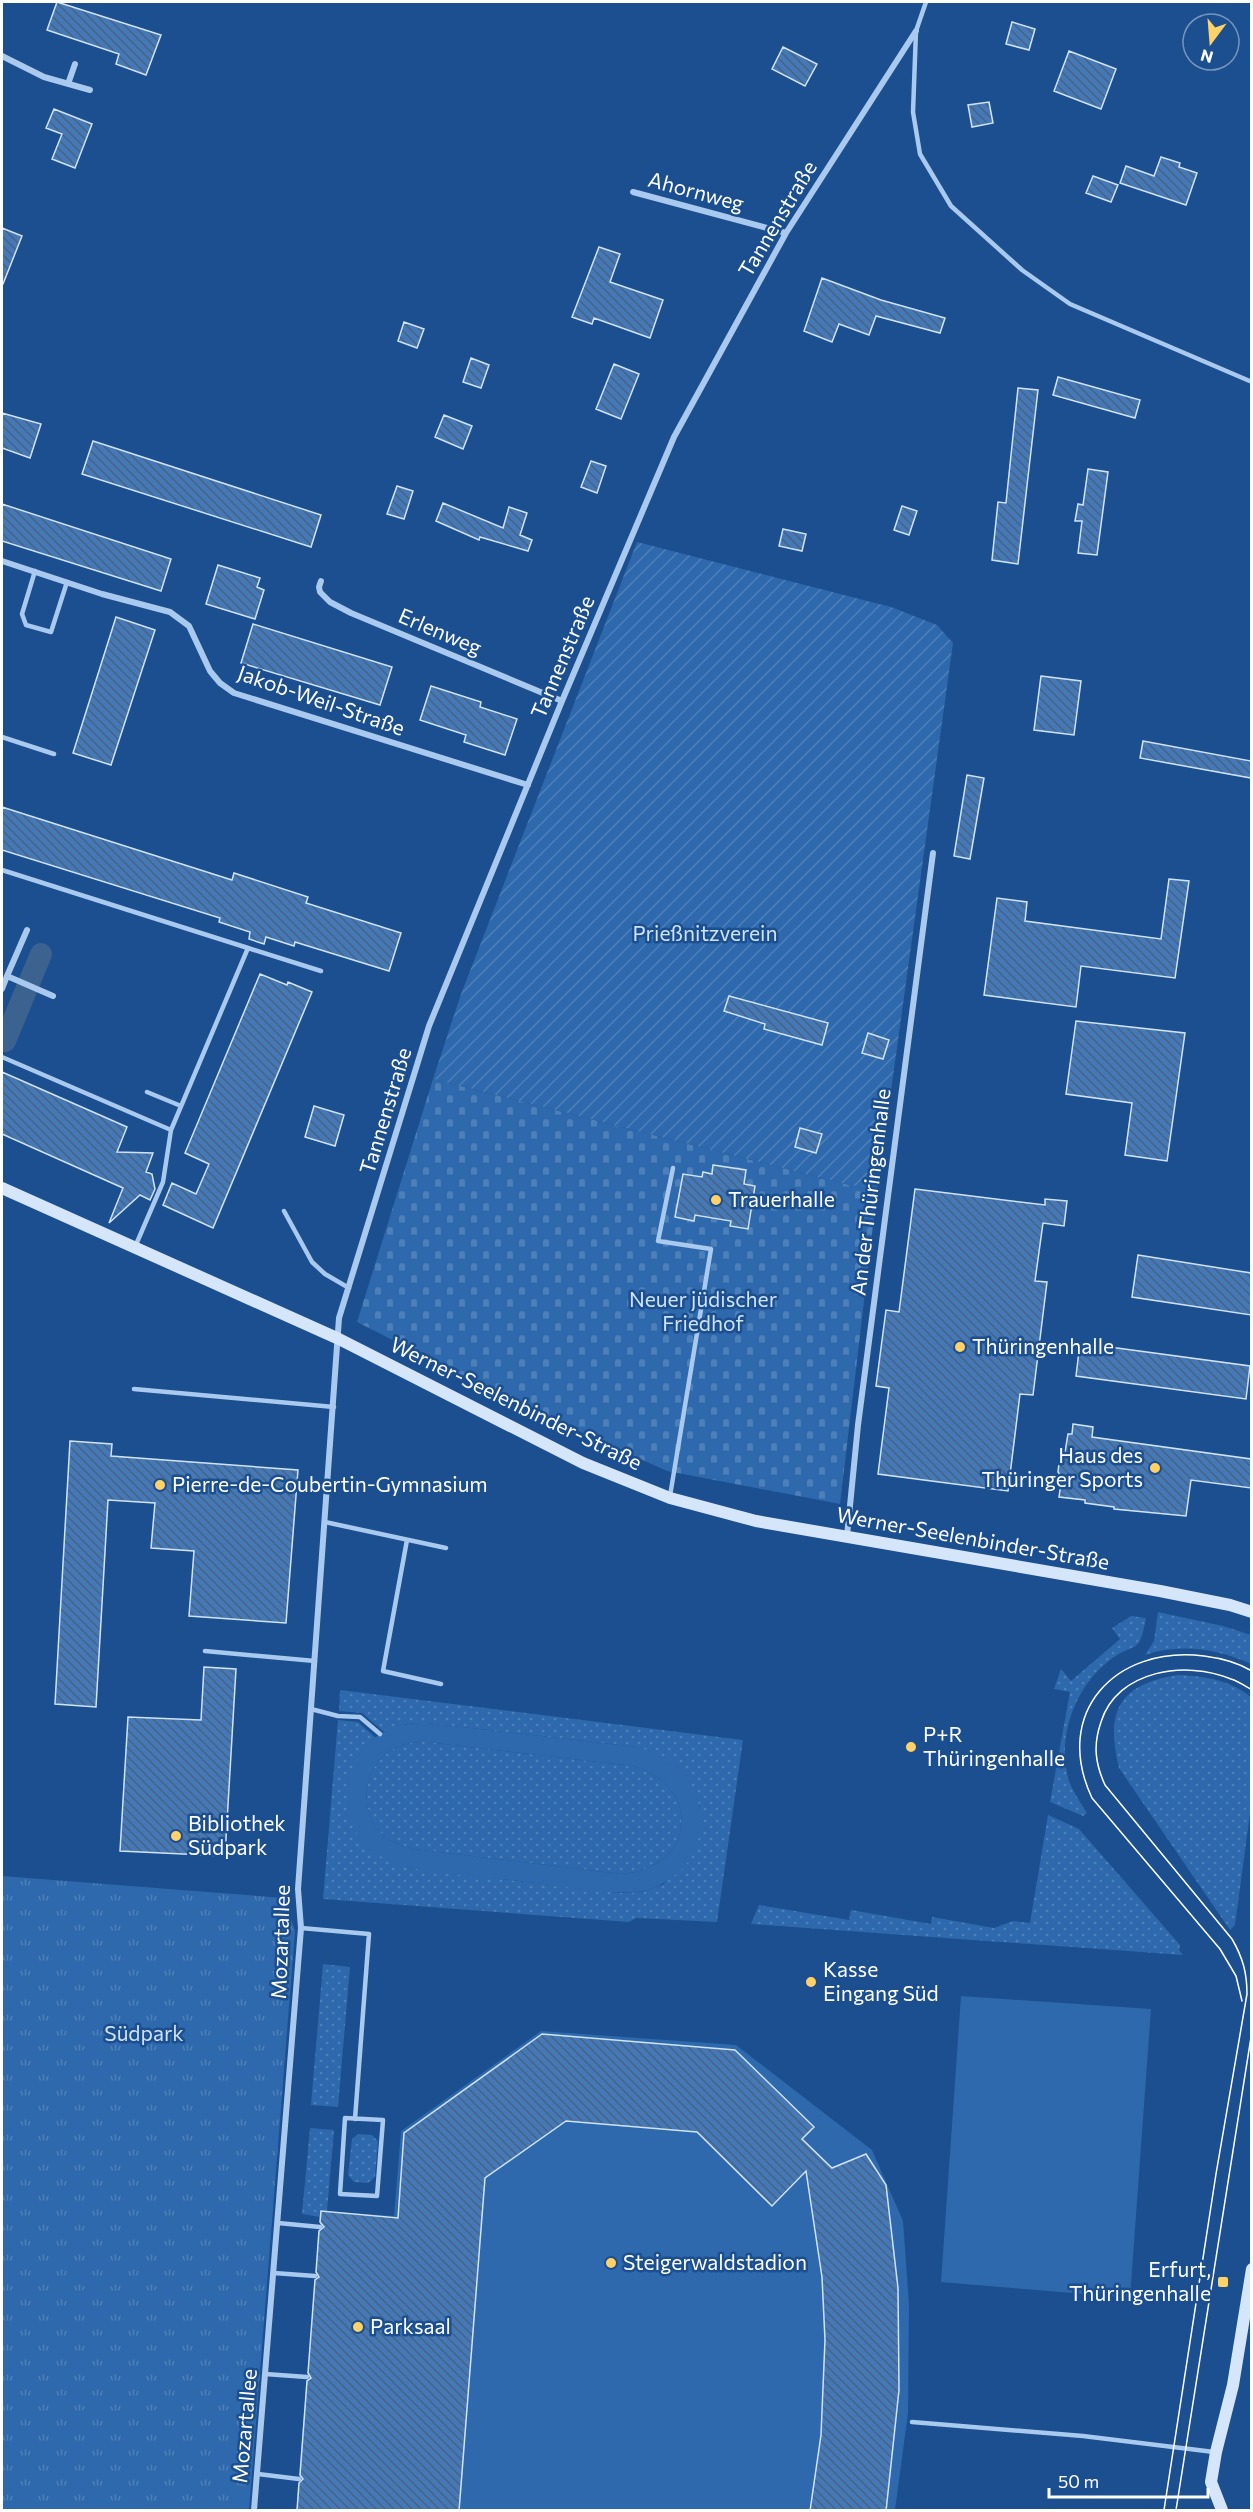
<svg xmlns="http://www.w3.org/2000/svg" width="1253" height="2512" viewBox="0 0 1253 2512" font-family="Commissioner,sans-serif">
	<style>
		.grass { fill: url(#grass-dots) }
		.cemetery { fill: url(#cemetery-stones) }
		.park { fill: url(#park-tufts) }
		.garden { fill: url(#garden-furrows) }
		.pitch { fill: #2e69ad; fill-rule: evenodd }
		.lines { fill: none; stroke-linecap: round; stroke-linejoin: round }
		.canal { stroke: #3c6290; stroke-width: 22 }
		.building { fill: url(#building-back-hatch); stroke: #cfe3fa; stroke-width: 1.5 }
		.lane { stroke: #a9c9ee; stroke-width: 4.5 }
		.street { stroke: #a9c9ee; stroke-width: 6 }
		.secondary { stroke: #d6e6fa; stroke-width: 12 }
		.tram { stroke: #fff; stroke-width: 1.5 }
		.poi-dot { fill: #ffd166; stroke: #1b4f8f; stroke-width: 2 }
		.labels { text-anchor: middle; stroke-width: 5; stroke-linejoin: round; paint-order: stroke }
		.street-label { font-size: 21px; fill: #fff; stroke: #1b4f8f }
		.park-label { font-size: 21px; fill: #cfe3fa; stroke: #1b4f8f }
		.poi-label { font-size: 21px; fill: #fff; stroke: #1b4f8f; text-anchor: start }
	</style>
	<defs>
		<pattern id="grass-dots" width="8" height="8" patternUnits="userSpaceOnUse" patternTransform="scale(1.5)"><rect width="8" height="8" fill="#2e69ad"/><path d="M2 2h.1M6 6h.1" fill="none" stroke="#4d80b9" stroke-width="1.8" stroke-linecap="round"/></pattern>
		<pattern id="cemetery-stones" width="16" height="16" patternUnits="userSpaceOnUse" patternTransform="scale(1.5)"><rect width="16" height="16" fill="#2e69ad"/><path d="M2 7V4a2 2 0 0 1 4 0v3zM10 15v-3a2 2 0 0 1 4 0v3z" fill="#4d80b9"/></pattern>
		<pattern id="park-tufts" width="24" height="20" patternUnits="userSpaceOnUse" patternTransform="scale(1.5)"><rect width="24" height="20" fill="#2e69ad"/><path d="M3 7l-1-3M5 7V3M7 7l1-3M15 17l-1-3M17 17v-4M19 17l1-3" fill="none" stroke="#4d80b9"/></pattern>
		<pattern id="garden-furrows" width="10" height="10" patternUnits="userSpaceOnUse" patternTransform="scale(1.5)"><rect width="10" height="10" fill="#2e69ad"/><path d="M-1 1l2-2M0 10L10 0M9 11l2-2" fill="none" stroke="#4d80b9"/></pattern>
		<pattern id="building-back-hatch" width="6" height="6" patternUnits="userSpaceOnUse" patternTransform="scale(1.5)"><rect width="6" height="6" fill="#4478b7"/><path d="M-1 5l2 2M0 0l6 6M5-1l2 2" fill="none" stroke="#486282"/></pattern>
	</defs>
	<rect width="100%" height="100%" fill="#1b4f8f"/>
	<!-- grass -->
	<path class="grass" d="M1158,1612L1223,1626L1251,1635V1664C1218,1649 1180,1643 1145,1655L1154,1641Z
		M1131,1616L1146,1618C1139,1656 1136,1641 1110,1660C1075,1687 1056,1737 1069,1781C1073,1792 1081,1803 1087,1813L1083,1816L1050,1802L1070,1692L1054,1689L1061,1669L1071,1681L1120,1639L1112,1628Z
		M1178,1675C1204,1676 1230,1680 1251,1697V1806L1235,1925L1230,1930L1119,1768C1105,1711 1119,1684 1178,1675Z
		M340,1690L743,1740L717,1922L636,1918L629,1922L323,1899L338,1720L358,1722L376,1738L366,1746L356,1831C373,1853 384,1860 410,1868L620,1893L642,1892L664,1884L700,1806L637,1747L427,1723L405,1724L384,1732L362,1713L339,1711Z
		M427,1742L633,1766C704,1787 695,1869 621,1874L414,1849C403,1846 393,1843 384,1836C357,1813 362,1764 395,1748C405,1743 415,1742 427,1742Z
		M1048,1815L1079,1829L1180,1945L1179,1950L1183,1955L751,1924L759,1905L849,1920L851,1910L931,1924L932,1917L994,1928L1013,1921L1030,1923Z
		M323,1964L350,1967L338,2107L311,2105Z
		M310,2128L334,2130L327,2211H321L320,2217L302,2214Z
		M358,2134L372,2135L378,2141L375,2177L368,2183L354,2182L348,2175L352,2139Z"/>
	<!-- cemetery -->
	<path class="cemetery" d="M433,1079L877,1192L840,1504L667,1471L525,1407L357,1322Z"/>
	<!-- park -->
	<path class="park" d="M2,1876L284,1898L295,1931L249,2510H2Z"/>
	<!-- garden -->
	<path class="garden" d="M637,542L891,607L937,625L953,643L877,1192L433,1079L461,994Z"/>
	<!-- pitch -->
	<path class="pitch" d="M427,1723L637,1747C651,1751 666,1756 678,1766C706,1793 710,1845 679,1872C668,1881 654,1890 639,1892C603,1895 563,1886 527,1882C488,1877 447,1876 410,1868C396,1865 384,1859 373,1851C333,1822 342,1754 384,1732C397,1724 412,1723 427,1723ZM427,1742L633,1766C704,1787 695,1869 621,1874L414,1849C403,1846 393,1843 384,1836C357,1813 362,1764 395,1748C405,1743 415,1742 427,1742Z
		M961,1996L1151,2009L1130,2298L941,2282Z
		M541,2031L736,2045L872,2150L903,2221L909,2305L908,2413L895,2510H296L321,2211L394,2216L401,2131Z"/>
	<g class="lines">
		<!-- canal -->
		<path class="canal" d="M5,1041L41,954"/>
	</g>
	<!-- building -->
	<path class="building" d="M57,2L161,35L146,75L116,64L119,54L47,30Z
		M1012,22L1035,29L1029,50L1006,44Z
		M783,47L817,64L805,86L772,69Z
		M1069,51L1116,69L1101,109L1054,91Z
		M989,102L993,123L972,127L968,105Z
		M54,109L92,124L75,168L52,159L62,134L46,128Z
		M1161,157L1180,163L1179,167L1197,173L1186,205L1120,183L1126,166L1154,176Z
		M1093,176L1118,185L1111,202L1086,193Z
		M2,228L22,236L3,284H2Z
		M599,247L620,254L610,282L663,300L650,338L594,318L592,324L572,317Z
		M822,278L881,300L945,318L940,333L876,316L869,335L839,324L832,342L804,331Z
		M404,322L424,329L417,348L398,341Z
		M471,358L489,365L481,388L463,382Z
		M614,364L639,374L621,419L596,409Z
		M1058,377L1140,400L1135,418L1053,395Z
		M1018,388L1038,390L1018,564L992,560L998,502L1006,503Z
		M2,413L41,424L30,458L2,448Z
		M444,415L472,426L463,449L435,437Z
		M93,441L321,515L311,547L82,474Z
		M591,461L606,466L597,493L581,487Z
		M1088,469L1108,472L1097,555L1078,553L1082,521H1075L1078,504L1083,505Z
		M397,486L413,491L404,519L387,514Z
		M443,503L503,528L509,507L527,513L520,535L532,540L528,551L480,537L479,540L436,521Z
		M2,504L171,559L161,591L2,541Z
		M902,506L917,511L909,535L894,530Z
		M783,529L806,534L802,551L779,546Z
		M218,565L260,578L257,587L264,590L255,619L206,604Z
		M116,617L155,630L111,765L73,753Z
		M253,624L392,667L380,705L241,663Z
		M1041,676L1081,681L1074,735L1034,730Z
		M431,686L481,702L480,707L517,719L505,755L464,742L466,735L420,720Z
		M1143,741L1251,761V778L1140,758Z
		M967,775L984,778L970,859L954,856Z
		M2,807L232,880L234,873L308,897L306,903L401,933L389,971L295,942L294,946L266,937L264,944L249,939L250,932L219,922L220,918L2,850Z
		M1169,879L1189,881L1175,978L1081,966L1076,1007L984,995L997,898L1027,902L1025,921L1161,939Z
		M260,974L287,985L288,982L312,992L213,1228L163,1205L172,1183L196,1194L209,1164L185,1153Z
		M729,996L828,1023L822,1045L764,1029L765,1024L724,1011Z
		M1076,1021L1185,1033L1167,1161L1125,1155L1132,1103L1066,1094Z
		M868,1033L889,1040L883,1059L862,1053Z
		M2,1072L127,1127L117,1152L153,1153L146,1172L152,1174L155,1189L150,1200L140,1195L109,1223L123,1188L2,1134Z
		M314,1106L344,1115L335,1146L305,1137Z
		M800,1128L822,1134L816,1153L795,1147Z
		M713,1165L746,1170L744,1184L755,1186L748,1229L730,1226L731,1221L695,1215L694,1221L675,1217L683,1174L702,1177L703,1172L712,1174Z
		M915,1189L1045,1205V1199L1067,1201L1064,1226L1043,1223L1035,1281L1047,1282L1033,1395L1020,1394L1008,1491L878,1474L889,1388L876,1386L886,1310L899,1312Z
		M1138,1255L1251,1273V1315L1132,1297Z
		M1080,1343L1250,1366L1246,1399L1076,1376Z
		M1073,1424L1093,1427L1092,1437L1251,1459V1488L1191,1480L1186,1516L1114,1509V1507L1085,1503V1500L1059,1497L1062,1477L1058,1472L1059,1463L1064,1458L1068,1434H1072Z
		M70,1441L112,1444L111,1456L298,1470L286,1623L189,1616L194,1551L151,1548L155,1503L108,1500L96,1707L55,1704Z
		M204,1667L236,1669L225,1856L120,1851L128,1717L201,1720Z
		M542,2034L735,2050L814,2127L802,2139L832,2168L866,2154L886,2185L898,2288L899,2390L886,2511H810L821,2435L825,2340L822,2277L806,2171L772,2206L697,2132L566,2121L485,2178L459,2511H297L299,2483L303,2479L300,2475L307,2381L311,2378L308,2373L315,2280L319,2277L316,2272L319,2231L324,2227L320,2222L321,2211L398,2218L404,2133Z"/>
	<g class="lines">
		<!-- lane -->
		<path class="lane" d="M926,2L916,31L913,112L920,154L951,206L1022,270L1070,304L1252,382
			M35,571L22,614L26,625L51,632L67,582
			M2,737L54,754
			M2,870L248,948L171,1130L163,1182L135,1247
			M248,948L321,971
			M2,1057L171,1130
			M147,1092L181,1106
			M284,1211L312,1262L325,1274L349,1288
			M134,1389L334,1407
			M670,1496L711,1249L658,1241L673,1168
			M325,1522L446,1548
			M407,1540L383,1671L441,1684
			M205,1651L315,1661
			M311,1709L338,1716L360,1717L380,1734
			M301,1928L369,1934L355,2119
			M345,2118L383,2120L377,2196L340,2194Z
			M278,2223L320,2227
			M274,2273L315,2276
			M265,2374L307,2377
			M912,2422L1083,2436L1214,2452
			M258,2474L299,2479"/>
		<!-- street -->
		<path class="street" d="M2,56L44,77L90,90
			M68,84L75,64
			M633,192L786,233
			M2,561L102,594L170,612L189,626L210,671L220,683L234,693L528,785
			M321,581L319,587L320,592L330,602L351,613L562,701
			M27,930L7,976L53,996
			M2,989L7,976
			M847,1536L858,1425L933,853
			M254,2510L301,1928L298,1889L339,1318L429,1026L562,701L674,437L786,233L916,31"/>
		<!-- secondary -->
		<path class="secondary" d="M2,1188L339,1339L583,1463L670,1498L756,1521L1160,1591L1230,1605L1252,1612
			M1222,2510L1211,2482L1216,2452L1233,2385L1252,2269"/>
		<!-- tram -->
		<path class="tram" d="M1242,2001L1236,1976L1220,1949L1092,1798C1052,1713 1115,1645 1204,1656C1220,1658 1237,1662 1252,1671
			M1164,2510L1216,2174L1247,1994C1247,1973 1243,1958 1232,1939L1105,1785C1095,1763 1093,1745 1101,1722C1117,1670 1186,1660 1231,1679C1238,1681 1245,1686 1252,1690
			M1176,2510L1252,2031"/>
	</g>
	<!-- markers -->
	<g class="poi-dot">
		<circle cx="716" cy="1200" r="6"/>
		<circle cx="960" cy="1347" r="6"/>
		<circle cx="1155" cy="1468" r="6"/>
		<circle cx="160" cy="1485" r="6"/>
		<circle cx="911" cy="1747" r="6"/>
		<circle cx="176" cy="1836" r="6"/>
		<circle cx="811" cy="1982" r="6"/>
		<circle cx="611" cy="2263" r="6"/>
		<rect x="1217" y="2276" width="12" height="12" rx="3"/>
		<circle cx="358" cy="2327" r="6"/>
	</g>
	<g class="labels">
		<!-- street labels -->
		<g class="street-label">
			<text transform="translate(696 192) rotate(15)" y="7">Ahornweg</text>
			<text transform="translate(778 219) rotate(-59)" y="7">Tannenstraße</text>
			<text transform="translate(440 632) rotate(23)" y="7">Erlenweg</text>
			<text transform="translate(563 657) rotate(-67)" y="7">Tannenstraße</text>
			<text transform="translate(321 701) rotate(19)" y="7">Jakob-Weil-Straße</text>
			<text transform="translate(386 1111) rotate(-73)" y="7">Tannenstraße</text>
			<text transform="translate(871 1192) rotate(-83)" y="7">An der Thüringenhalle</text>
			<text transform="translate(516 1404) rotate(26)" y="7">Werner-Seelenbinder-Straße</text>
			<text transform="translate(973 1539) rotate(10)" y="7">Werner-Seelenbinder-Straße</text>
			<text transform="translate(281 1942) rotate(-88)" y="7">Mozartallee</text>
			<text transform="translate(245 2426) rotate(-85)" y="7">Mozartallee</text>
		</g>
		<!-- park labels -->
		<g class="park-label">
			<text x="705" y="941">Prießnitzverein</text>
			<text x="703" y="1307">Neuer jüdischer<tspan x="703" dy="24">Friedhof</tspan></text>
			<text x="144" y="2041">Südpark</text>
		</g>
		<!-- poi labels -->
		<g class="poi-label">
			<text x="728" y="1207">Trauerhalle</text>
			<text x="972" y="1354">Thüringenhalle</text>
			<text x="1143" y="1463" text-anchor="end">Haus des<tspan x="1143" dy="24">Thüringer Sports</tspan></text>
			<text x="172" y="1492">Pierre-de-Coubertin-Gymnasium</text>
			<text x="923" y="1742">P+R<tspan x="923" dy="24">Thüringenhalle</tspan></text>
			<text x="188" y="1831">Bibliothek<tspan x="188" dy="24">Südpark</tspan></text>
			<text x="823" y="1977">Kasse<tspan x="823" dy="24">Eingang Süd</tspan></text>
			<text x="623" y="2270">Steigerwaldstadion</text>
			<text x="1211" y="2277" text-anchor="end">Erfurt,<tspan x="1211" dy="24">Thüringenhalle</tspan></text>
			<text x="370" y="2334">Parksaal</text>
		</g>
	</g>
	<!-- border -->
	<rect width="1253" height="2512" fill="none" stroke="#ffffff" stroke-width="6"/>
	<!-- north arrow -->
	<g transform="translate(1211 42) rotate(196)"><circle r="28" fill="#1b4f8f" stroke="#7695bc" stroke-width="1.5"/>
	<path d="M0-4.5L10 22L0 15L-10 22Z" fill="#ffd166"/>
	<text y="-9" font-size="16" font-weight="bold" text-anchor="middle" fill="#ffffff">N</text>
	</g>
	<!-- scale -->
	<path d="M1049 2488v9h159v-9" fill="none" stroke="#ffffff" stroke-width="3"/>
	<text x="1058" y="2488" font-size="18" fill="#ffffff" stroke="#1b4f8f" stroke-width="4.5" paint-order="stroke">50 m</text>
</svg>
